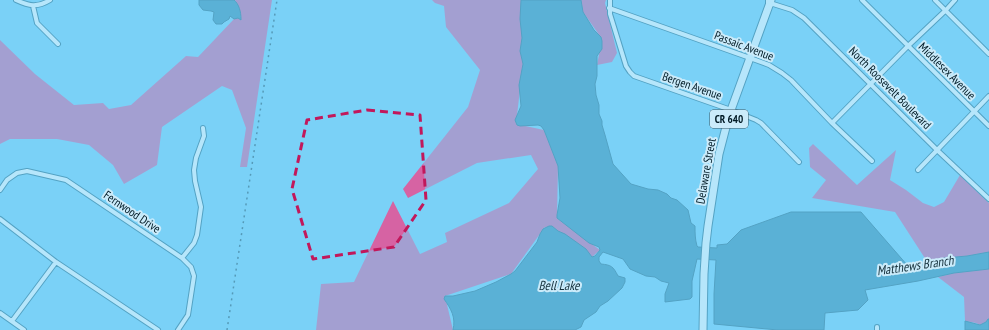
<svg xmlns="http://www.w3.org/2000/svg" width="989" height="330" viewBox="0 0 989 330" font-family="'PT Sans Narrow',sans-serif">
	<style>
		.forest { fill: #d663a3 }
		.water { fill: #348bae; stroke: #246985 }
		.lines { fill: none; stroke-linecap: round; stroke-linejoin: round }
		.street-casing { stroke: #266a85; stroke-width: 6 }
		.primary-casing { stroke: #266a85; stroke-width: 9 }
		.highway-casing { stroke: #266a85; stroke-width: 10 }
		.street { stroke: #fff; stroke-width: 4 }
		.primary { stroke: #fff; stroke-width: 7 }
		.highway { stroke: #fff; stroke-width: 8 }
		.rail { stroke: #29576b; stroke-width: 1.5; stroke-dasharray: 2 4; stroke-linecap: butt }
		.marked { fill: none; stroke: #c2185b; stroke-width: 3; stroke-dasharray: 8 5; stroke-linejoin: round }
		.labels { text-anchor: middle; stroke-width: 4; stroke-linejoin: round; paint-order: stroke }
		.shield { fill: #cbebfa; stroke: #3d5965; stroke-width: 1 }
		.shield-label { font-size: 11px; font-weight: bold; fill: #001a25 }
		.street-label { font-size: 12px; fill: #001a25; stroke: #cbebfa }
		.water-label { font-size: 13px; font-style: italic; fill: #15303b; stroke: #cbebfa }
	</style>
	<rect width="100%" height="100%" fill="#7ad1f7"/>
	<!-- forest -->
	<path class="forest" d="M235,0H272L247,167H240L246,128L232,90L222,86L162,127L157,165L124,184L113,165L89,145L57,139H10L0,144V40L35,74L74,105L103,103L109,109L131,105L186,56L198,57L234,19L241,17Z
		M432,0H521L523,64L516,124L544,130L558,166L557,218L600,250L592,257L545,227L511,274L445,296L453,330H316L321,284L354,282L393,201L420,254L447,242L445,233L509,203L538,169L531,155L477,163L408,198L403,189L468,107L480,70L446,27L444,6L435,3Z
		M581,0H606L605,3L617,53L612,62L597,65L602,39L583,12Z
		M813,144L857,185L896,150L890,180L906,190L923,203L934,207L944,202L960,175L989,203V252L967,256L956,257H948L928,263L895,212L812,198L826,180L810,167L809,148Z
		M989,269V319H988L986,322L980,325L976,323L965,321L964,297L938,277L954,273Z"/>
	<!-- water -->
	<path class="water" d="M199,0H234C239,4 241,12 241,19V20L238,18L234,19L230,16L229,19L224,22L222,24H216L213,20L214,12L211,11L203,10L199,5Z
		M521,0H581L583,12L594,30L601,37L602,41V49L597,56V76L595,84L596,95L599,105V114L602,121V125L605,135L613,164L631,184L648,189L658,190L667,194L671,198L677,200L688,210L691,223L695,226C695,233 695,239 697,246L698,247L717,248V245L727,244L741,230L791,212H861L908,266L928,263L948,257H956L967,256L989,252V269L954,273L918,281L865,290L868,300L858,310L825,313L824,330H778L714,324V294L716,260L697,259L692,281V297L690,299L665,302V294L669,283L661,281L655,277L646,276L630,269L623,259L603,252L599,257V261L601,264C611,265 613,266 618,276L625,278V282L622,288L608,301L600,306L596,312L584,320L581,327L575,330H453C456,317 451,309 444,299L445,296H453L475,291L496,282L511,274L515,271L537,242L540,234L543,229L549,226H552L558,231L565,234L586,249L592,257L595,256L600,250L599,247L589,243L557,218V215L560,198L558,166L544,130L541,126L538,125L520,126L517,125L515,120L521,106L519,85L523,64L520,51L522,38L520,19Z
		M988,319H989V330H965V321L980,325L986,322Z"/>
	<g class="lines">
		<defs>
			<path id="street" d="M16,0C29,6 37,8 50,0
				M610,0V14L626,66L630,72L634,76L731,110L756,120L761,123L799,162
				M862,0L989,126
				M935,0L989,54
				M770,3L792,10L804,18L937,150L989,199
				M33,6L37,23L58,44
				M609,8L750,58L769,65L782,73L791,80L832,123L872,161
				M832,123L908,46L946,10L955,0
				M918,170L989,96
				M0,190L7,180L17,173L27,171L66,180L182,258L191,267L194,276L188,315L178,330
				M0,219L56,262L158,330
				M182,258L194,243L197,235L201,207L195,181L194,170L196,158L204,136L203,128
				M0,313L24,330
				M12,321L56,262
				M877,330V327"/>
			<path id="primary" d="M703,330L704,274L706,243L708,226L719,154L725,131L731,110L771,0"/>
			<path id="highway" d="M770,3V0"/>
		</defs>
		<!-- street casing -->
		<use href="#street" class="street-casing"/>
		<!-- primary casing -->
		<use href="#primary" class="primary-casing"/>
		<!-- highway casing -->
		<use href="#highway" class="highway-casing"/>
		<!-- street -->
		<use href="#street" class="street"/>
		<!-- primary -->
		<use href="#primary" class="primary"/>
		<!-- highway -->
		<use href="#highway" class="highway"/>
		<!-- rail -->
		<path class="rail" d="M227,330L277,0"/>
	</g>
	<!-- marked area -->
	<path d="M0 0H989V330H0ZM367,110L420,115L426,200L394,247L313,259L292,189L307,120Z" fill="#7ad1f7" fill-opacity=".55" fill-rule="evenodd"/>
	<path class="marked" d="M367,110L420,115L426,200L394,247L313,259L292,189L307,120Z"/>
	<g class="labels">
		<!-- shield labels -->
		<rect class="shield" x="710" y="110" width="38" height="18" rx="3"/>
		<g class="shield-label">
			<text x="729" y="123">CR 640</text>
		</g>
		<!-- street labels -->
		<g class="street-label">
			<text transform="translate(744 46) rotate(21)" y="4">Passaic Avenue</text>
			<text transform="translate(947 71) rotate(45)" y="4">Middlesex Avenue</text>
			<text transform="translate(692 86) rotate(19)" y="4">Bergen Avenue</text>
			<text transform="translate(890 88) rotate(45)" y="4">North Roosevelt Boulevard</text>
			<text transform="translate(706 171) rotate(-80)" y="4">Delaware Street</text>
			<text transform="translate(132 212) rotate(34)" y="4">Fernwood Drive</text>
		</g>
		<!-- water labels -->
		<g class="water-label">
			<text transform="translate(915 265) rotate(-8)" y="5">Matthews Branch</text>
			<text x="559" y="290">Bell Lake</text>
		</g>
	</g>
</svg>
